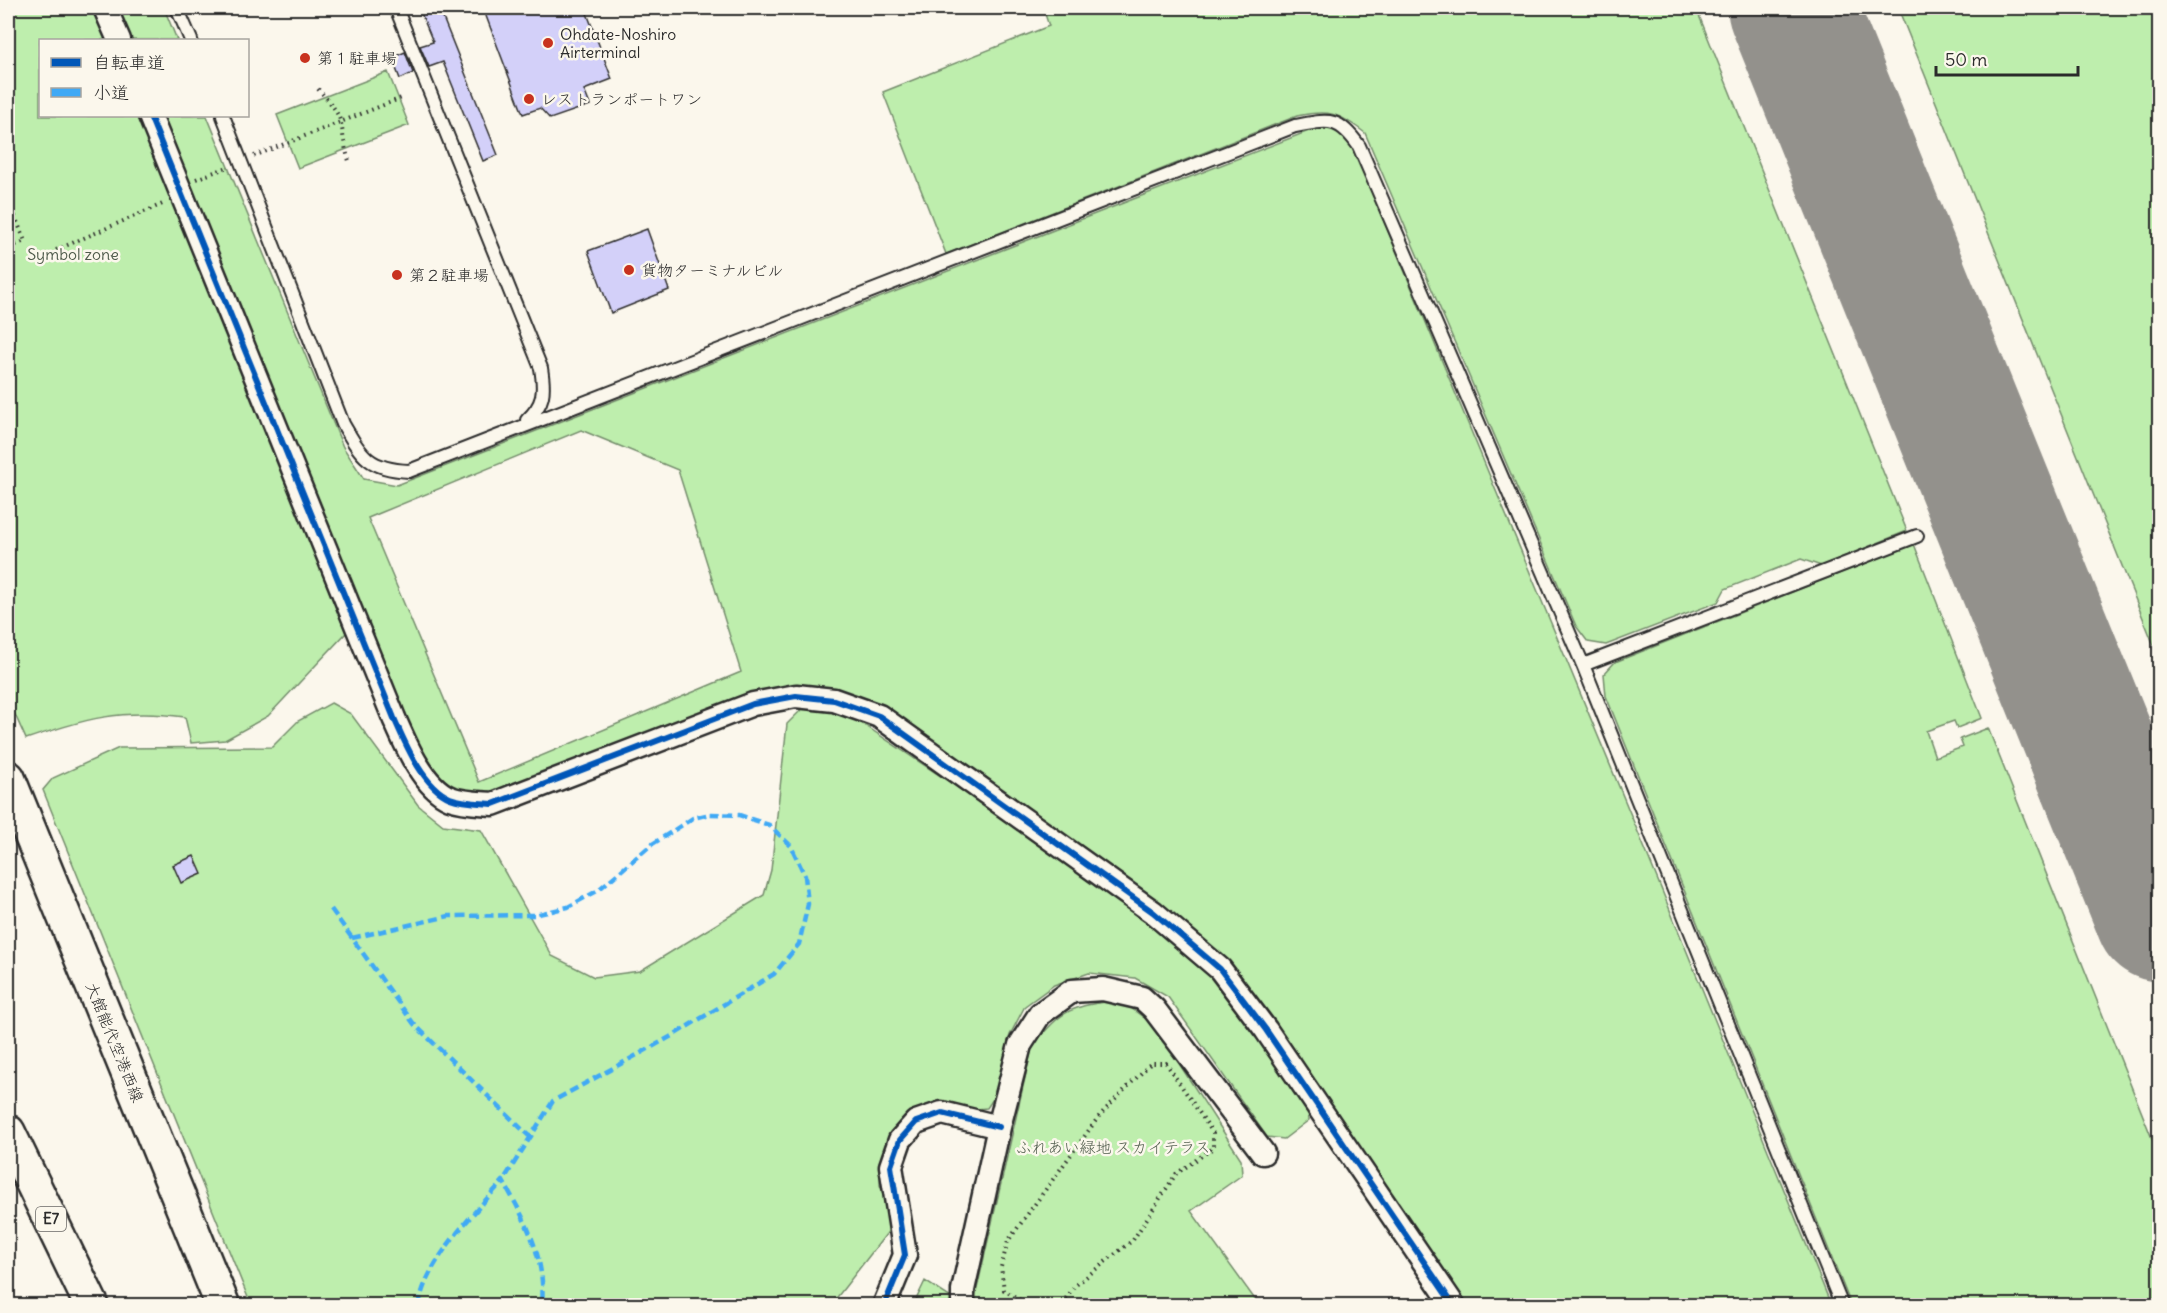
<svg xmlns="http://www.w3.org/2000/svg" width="2167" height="1313" viewBox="0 0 2167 1313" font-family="Delius,'Klee One',sans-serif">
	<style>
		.green { fill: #beeead; stroke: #748c6c; stroke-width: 1.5; fill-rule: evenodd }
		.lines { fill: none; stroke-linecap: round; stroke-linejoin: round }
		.runway { stroke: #93918c; stroke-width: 129 }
		.building { fill: #d3d0f9; stroke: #2b2b2b; stroke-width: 1.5 }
		.lane-casing { stroke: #2b2b2b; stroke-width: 16 }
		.street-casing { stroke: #2b2b2b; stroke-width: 27 }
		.secondary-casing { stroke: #2b2b2b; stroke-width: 38 }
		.highway-casing { stroke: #2b2b2b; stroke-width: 38 }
		.path { stroke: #2b2b2b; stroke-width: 4; stroke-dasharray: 1.5 4.5; stroke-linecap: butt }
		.lane { stroke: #fbf7ec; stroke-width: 12 }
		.street { stroke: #fbf7ec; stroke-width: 22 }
		.secondary { stroke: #fbf7ec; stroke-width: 33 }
		.highway { stroke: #fbf7ec; stroke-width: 33 }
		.quiet { stroke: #3fa9f5; stroke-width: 4.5; stroke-dasharray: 9 4.5; stroke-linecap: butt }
		.cycleway-casing { stroke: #fbf7ec; stroke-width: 10 }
		.cycleway { stroke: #0057b8; stroke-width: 6 }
		.poi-dot { fill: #c8321e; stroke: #fbf7ec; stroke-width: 2 }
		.labels { text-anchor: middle; stroke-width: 5; stroke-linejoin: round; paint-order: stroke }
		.shield { fill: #fbf7ec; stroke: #696865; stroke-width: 1.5 }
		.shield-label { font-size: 15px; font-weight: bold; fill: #2b2b2b }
		.poi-label { font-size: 16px; fill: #2b2b2b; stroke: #fbf7ec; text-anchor: start }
		.park-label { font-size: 16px; fill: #505c4c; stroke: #fbf7ec }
		.street-label { font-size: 16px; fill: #2b2b2b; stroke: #fbf7ec }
	</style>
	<rect width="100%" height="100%" fill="#fbf7ec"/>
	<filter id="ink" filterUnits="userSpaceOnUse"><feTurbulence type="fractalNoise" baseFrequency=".0167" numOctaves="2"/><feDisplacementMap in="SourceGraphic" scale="12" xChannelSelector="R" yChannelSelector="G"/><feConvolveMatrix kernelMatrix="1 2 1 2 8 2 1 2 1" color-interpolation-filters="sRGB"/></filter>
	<g filter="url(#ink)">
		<!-- green -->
		<path class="green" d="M8,8H100L113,40H40V116H207L343,447L364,479L397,485L1319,127L1336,129L1350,140L1645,849L1831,1305H1461L1234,975L895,716L828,687L792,688L496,794C443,794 444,787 414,748L204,271L346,633L268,716L225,740L191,743L185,717C120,708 86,719 26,739L8,699ZM581,430L678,470L741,672L479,782L368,518Z
			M111,8H164L177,40H125Z
			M1043,8H1633L1634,11L1646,8H1696L1907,531L1821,566L1801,559L1725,589L1718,602L1606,645L1588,642L1576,626L1365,133C1339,113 1329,109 1297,116L946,254L883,92L1049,26Z
			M1898,8H2159V652L2157,653Z
			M388,72L409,125L298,168L277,115Z
			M1914,544L1982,718L1957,728L1954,721L1926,731L1935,757L1963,747L1960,739L1988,728L2159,1156V1297L2140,1305H1851L1606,696L1604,674L1615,662Z
			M331,703L351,714L418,805L443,825L481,830L552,956L594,977L640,971L764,895L771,870L787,724L806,705L845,712L1100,883L1215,974L1307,1105L1309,1120L1284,1139L1267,1137L1168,997L1135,978L1089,973L1054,985L1025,1006L1010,1035L995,1096L987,1108L912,1115L890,1133L881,1163L880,1185L894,1224L831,1305H251L43,790L53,778L119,748L272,747L298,721Z
			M1120,1000L1154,1025L1241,1159L1242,1175L1191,1211L1259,1305L913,1306L925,1281L951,1298L976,1293L1032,1047C1063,1008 1071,1006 1120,1000Z"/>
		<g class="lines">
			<!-- runway -->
			<path class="runway" d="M1792,8L2160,917"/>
		</g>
		<!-- building -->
		<path class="building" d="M419,8H439L498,155L483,161L443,62L429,67L420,46L433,42Z
			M483,8H585L612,79L584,90L590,105L550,119L540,108L523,114Z
			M405,52L413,73L400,79L392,58Z
			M647,229L669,290L611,313L588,251Z
			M194,856L202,874L181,883L173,865Z"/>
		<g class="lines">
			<defs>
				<path id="lane" d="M177,8L191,40
					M396,8L541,368C545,392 544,404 527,420
					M223,116L343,424C362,457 369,469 409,471L1295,126C1329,120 1338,116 1359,146L1583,665L1842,1306
					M1583,665L1917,536"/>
				<path id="street" d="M105,8L119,40
					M150,116L394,718C405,743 423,787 450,798C463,803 480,803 493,804L753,704L796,696L834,700L879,716L1153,912L1220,969L1266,1030L1454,1306
					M884,1306L905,1255L891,1166L900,1140L916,1122L942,1113L999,1127
					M963,1306V1290L999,1127L1020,1045L1040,1014L1072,991L1103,989L1142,998L1154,1009L1263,1153"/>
				<path id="secondary" d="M8,778L223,1306"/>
				<path id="highway" d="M8,1132L92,1306"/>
			</defs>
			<!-- lane casing -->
			<use href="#lane" class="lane-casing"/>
			<!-- street casing -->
			<use href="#street" class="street-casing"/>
			<!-- secondary casing -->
			<use href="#secondary" class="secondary-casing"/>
			<!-- highway casing -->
			<use href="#highway" class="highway-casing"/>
			<!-- path -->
			<path class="path" d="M318,89C350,123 337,123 349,161
				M254,156L404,97
				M196,179L228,167
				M8,199L25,241L8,248
				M56,250L165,203
				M1030,1306L1004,1290L1001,1267L1008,1241L1100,1115L1151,1063H1166L1213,1133V1148L1176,1174L1133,1240L1076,1285L1060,1306"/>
			<!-- lane -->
			<use href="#lane" class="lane"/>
			<!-- street -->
			<use href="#street" class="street"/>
			<!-- secondary -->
			<use href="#secondary" class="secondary"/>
			<!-- highway -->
			<use href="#highway" class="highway"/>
			<!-- quiet -->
			<path class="quiet" d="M331,909L414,1024L530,1137
				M352,938L449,916L535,915L568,907L597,891L651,845L693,818L710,814L739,815L769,825L791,846L805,876L808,904L799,944L774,974L670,1037L553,1101L503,1181
				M419,1306C424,1263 475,1212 503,1181C526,1221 546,1258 542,1306"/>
			<defs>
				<path id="cycleway" d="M150,116L394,718C405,743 423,787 450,798C463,803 480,803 493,804L753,704L796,696L834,700L879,716L1153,912L1220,969L1266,1030L1454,1306
					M884,1306L905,1255L891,1166L900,1140L916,1122L942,1113L999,1127"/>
			</defs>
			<!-- cycleway casing -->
			<use href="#cycleway" class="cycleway-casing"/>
			<!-- cycleway -->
			<use href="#cycleway" class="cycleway"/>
		</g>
	</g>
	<!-- markers -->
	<g class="poi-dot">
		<circle cx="548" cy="43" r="6"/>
		<circle cx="305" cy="58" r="6"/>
		<circle cx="529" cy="99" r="6"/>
		<circle cx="629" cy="270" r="6"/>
		<circle cx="397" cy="275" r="6"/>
	</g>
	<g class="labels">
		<!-- shield labels -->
		<rect class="shield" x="36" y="1207" width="30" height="24" rx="4.5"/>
		<g class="shield-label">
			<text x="51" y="1224">E7</text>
		</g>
		<!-- poi labels -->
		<g class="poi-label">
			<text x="560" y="40">Ohdate-Noshiro<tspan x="560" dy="18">Airterminal</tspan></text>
			<text x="317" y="64">第１駐車場</text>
			<text x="541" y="105">レストランポートワン</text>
			<text x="641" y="276">貨物ターミナルビル</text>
			<text x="409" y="281">第２駐車場</text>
		</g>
		<!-- park labels -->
		<g class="park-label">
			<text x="73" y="260">Symbol zone</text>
			<text x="1113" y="1153">ふれあい緑地 スカイテラス</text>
		</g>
		<!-- street labels -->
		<g class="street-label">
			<text transform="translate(115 1042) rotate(68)" y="6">大館能代空港西線</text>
		</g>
	</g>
	<!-- margin -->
	<rect width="2167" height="1313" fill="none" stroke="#fbf7ec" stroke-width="30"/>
	<rect x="15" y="15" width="2137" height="1283" fill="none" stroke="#2b2b2b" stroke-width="2" filter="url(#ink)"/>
	<!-- legend -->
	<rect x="39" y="39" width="210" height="78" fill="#fbf7ec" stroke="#a8a59f" stroke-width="1.5"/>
	<rect x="51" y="58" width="30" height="9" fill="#0057b8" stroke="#a8a59f" stroke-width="1.5"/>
	<text x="93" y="69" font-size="18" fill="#2b2b2b">自転車道</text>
	<rect x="51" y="88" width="30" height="9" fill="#3fa9f5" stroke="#a8a59f" stroke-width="1.5"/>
	<text x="93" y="99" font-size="18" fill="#2b2b2b">小道</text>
	<!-- scale -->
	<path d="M1936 66v9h142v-9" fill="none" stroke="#2b2b2b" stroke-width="3"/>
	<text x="1945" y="66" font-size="18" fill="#2b2b2b" stroke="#fbf7ec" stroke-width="4.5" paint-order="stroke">50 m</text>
</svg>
